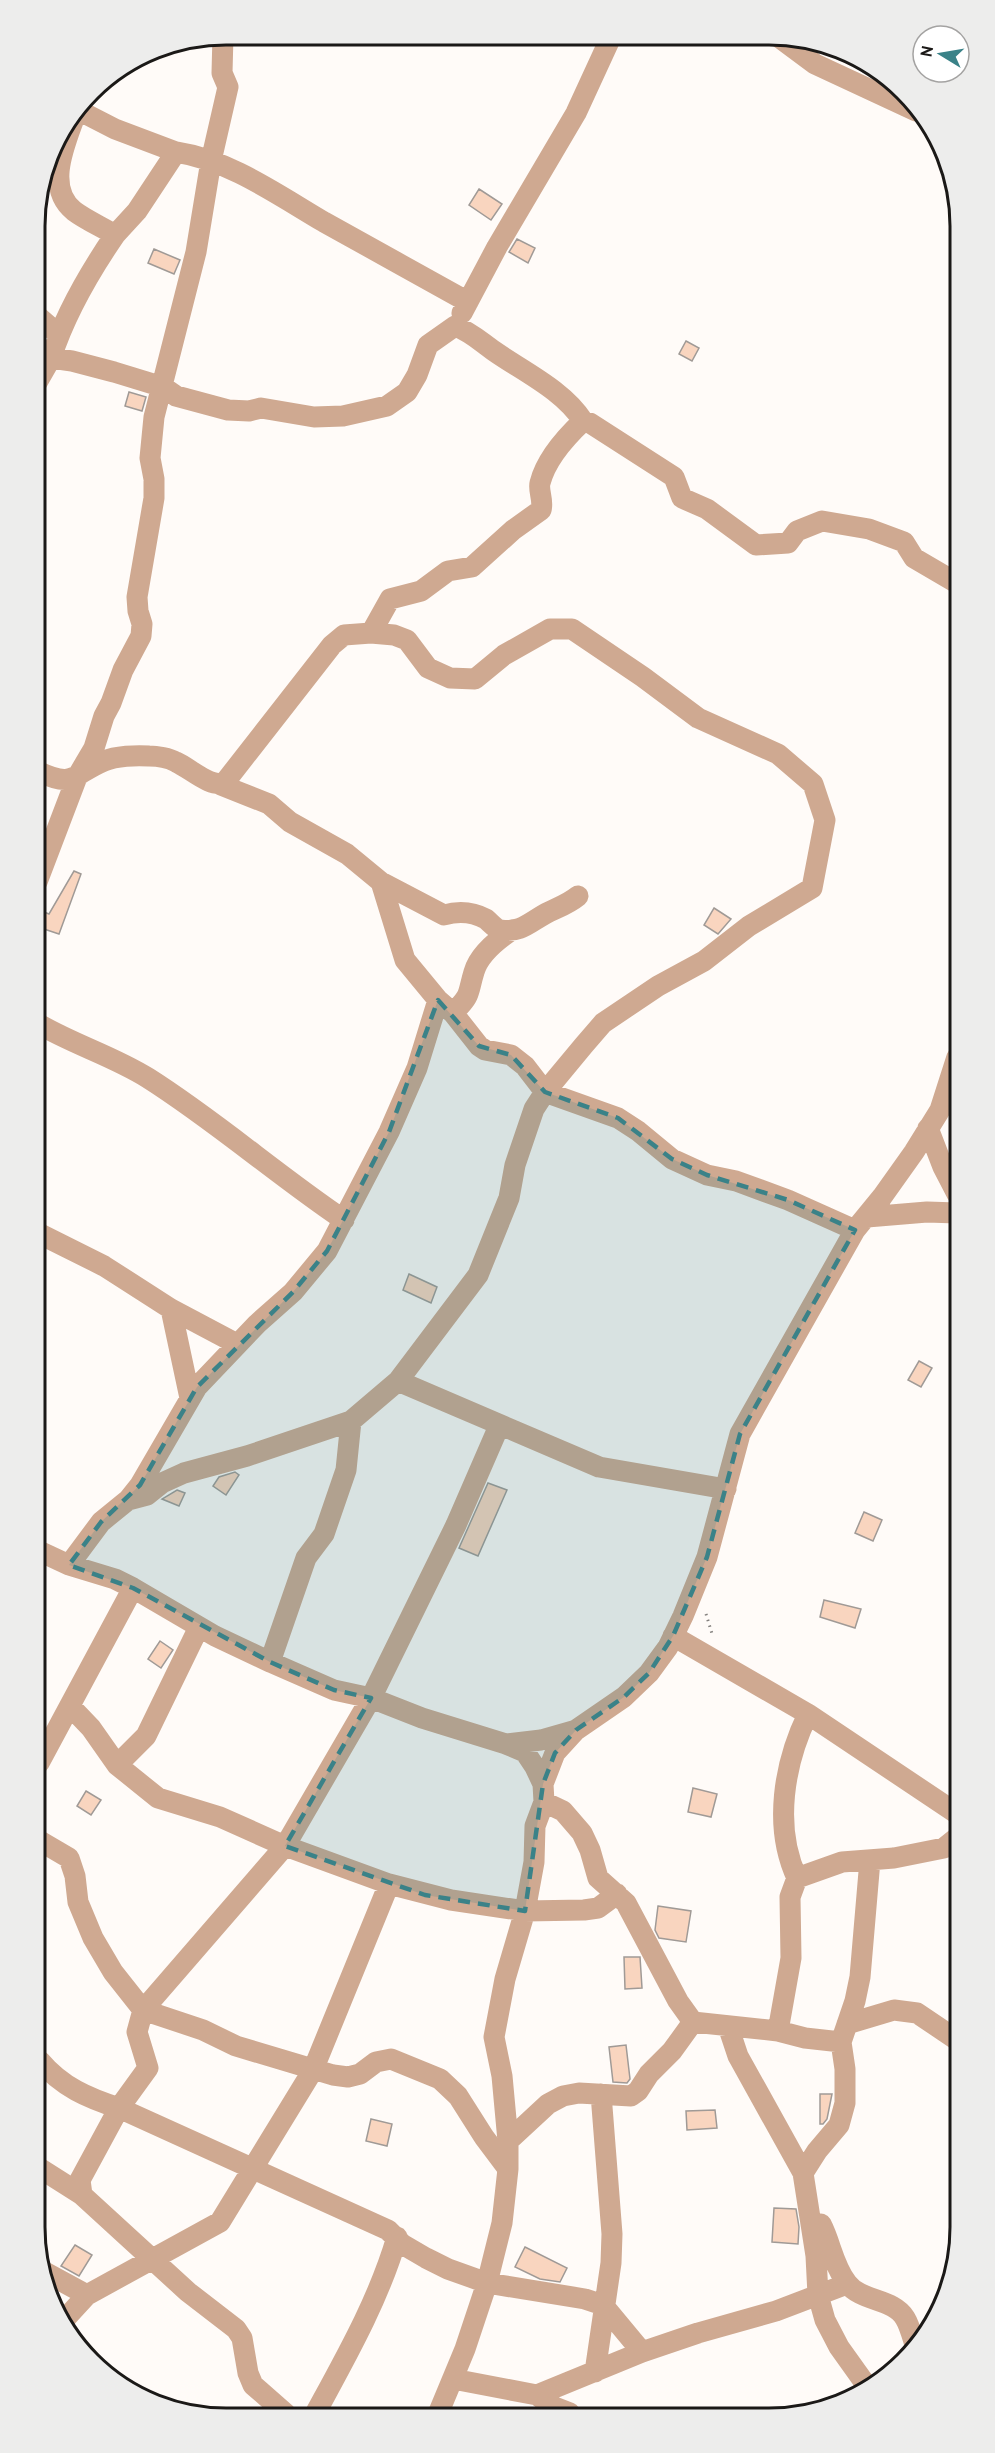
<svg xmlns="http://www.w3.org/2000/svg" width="995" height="2453" viewBox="0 0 995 2453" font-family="'PT Sans',sans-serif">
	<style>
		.building { fill: #f9d5bf; stroke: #a09a96; stroke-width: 1.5 }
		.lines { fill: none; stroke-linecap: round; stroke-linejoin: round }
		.path { stroke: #83807e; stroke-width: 3; stroke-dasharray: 1.5 4.5; stroke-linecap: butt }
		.street { stroke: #cfa991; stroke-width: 21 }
		.marked { fill: #3a8288; fill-opacity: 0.2; stroke: #3a8288; stroke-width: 4.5; stroke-dasharray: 12 8; stroke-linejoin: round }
		.rim { fill: none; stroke: #1b1917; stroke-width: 3 }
	</style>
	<rect width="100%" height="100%" fill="#fffbf8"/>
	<!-- building -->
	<path class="building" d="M479,189L502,204L491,220L469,205Z
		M517,239L535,248L528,263L509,252Z
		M154,249L180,260L174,274L148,263Z
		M686,341L699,348L692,361L679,354Z
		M129,392L146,397L142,411L125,406Z
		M74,871L81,874L59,934L38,927L44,912L49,914Z
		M714,908L731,919L718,934L704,925Z
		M409,1274L437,1287L431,1303L403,1290Z
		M919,1361L932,1368L921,1387L908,1380Z
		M235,1472L239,1475L226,1495L213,1486L219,1477Z
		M488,1483L507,1490L478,1556L459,1548Z
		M177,1490L185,1493L179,1506L162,1499Z
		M864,1512L882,1520L873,1541L855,1533Z
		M824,1600L861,1609L855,1628L820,1617Z
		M160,1641L173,1650L161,1668L148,1659Z
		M693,1788L717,1794L711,1817L688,1812Z
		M86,1791L101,1800L91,1815L77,1806Z
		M658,1906L691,1911L686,1942L659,1938L655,1930Z
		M624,1957H640L642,1988L625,1989Z
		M626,2045L630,2079L627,2083L613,2082L609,2047Z
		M820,2094H832L827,2119L823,2124H820Z
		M715,2110L717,2128L687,2130L686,2111Z
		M371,2119L392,2124L387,2146L366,2141Z
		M774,2208L796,2209L799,2227L798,2244L772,2242Z
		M75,2245L92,2255L79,2276L61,2266Z
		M525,2247L567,2268L560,2282L540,2279L515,2267Z"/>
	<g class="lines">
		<!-- path -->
		<path class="path" d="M706,1614L713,1637"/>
		<!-- street -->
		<path class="street" d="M780,38L815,64L916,111
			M78,110L115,129L176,152
			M115,235L137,211L176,152C229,160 278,195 324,222C372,249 420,275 468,302
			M462,313L497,247L576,113L611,37
			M35,314L58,334
			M51,358C65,314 89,273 115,235C102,227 86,220 74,211C44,187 66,142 76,113
			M35,386L51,358L72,361L114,372L163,387L176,396L228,410L249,411L261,408L314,417L343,416L387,406L407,392L417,375L428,345L455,326C471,332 481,342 494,351C524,372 563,390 583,421L590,423L674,477L682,498L707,509L756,545L788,543L797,531L822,521L869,529L904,542L914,558L955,582
			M371,633L390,599L421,591L448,571L472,567L513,530L541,510C544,501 538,491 540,483C546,459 566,437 583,421
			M37,771C75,789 71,775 104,761C116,756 136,755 149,756C157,756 169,758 176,762C190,768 211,789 225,782L332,645L344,635L371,633L394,635L407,640L428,668L450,678L475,679L504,655L550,629H572L643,677L698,718L778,754L813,784L825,820L812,888L749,926L704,961L658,986L603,1023L584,1045L545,1092L534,1109L515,1165L509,1198L478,1275L398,1381L351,1421L247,1456L184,1473L162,1483L147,1495L128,1500
			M221,785L269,804L290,822L347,854L381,882L405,960L438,1000L453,1013L479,1046L485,1050L511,1055L525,1066L545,1092L618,1118L638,1131L672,1159L707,1175L736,1181L788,1200L855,1230
			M37,882L77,777L94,748L104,716L111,703L123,670L141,636L142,624L138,611L137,597L154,498V479L150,458L154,417L196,252L211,161L228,87L222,73L223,35
			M381,882L444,915C458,911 473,912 486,919C491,923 495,929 501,930C520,933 529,923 545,914C556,908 567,905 578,896
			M453,1013C472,994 467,995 474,972C479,954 497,940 512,930
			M37,1023C72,1044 113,1056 148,1078C216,1121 277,1175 344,1220
			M928,1128L943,1167L957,1194
			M867,1217L927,1212L957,1213
			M38,1233L104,1266L171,1309L237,1344
			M171,1309L190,1398
			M398,1381L599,1467L726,1489
			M39,1551L69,1565L115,1579L133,1588L215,1636L270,1662L334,1690L371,1698L422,1718L506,1744L525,1752L535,1767L543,1784L544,1802L535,1826L534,1862L525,1911L505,1979L494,2037L502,2076L508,2141V2169L502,2223L487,2283L465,2349L438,2414
			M69,1565L101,1522L128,1500L140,1485L197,1387L257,1324L293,1292L327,1251L389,1132L417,1068L438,1000
			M673,1636L808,1714L959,1815
			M270,1662L306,1558L324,1534L346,1470L351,1421
			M70,1706L91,1728L117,1765L158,1798L220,1817L285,1846L389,1884L451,1900L525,1911L584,1910L598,1908L617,1894
			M507,1744L541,1740L576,1730
			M39,1763L133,1588
			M117,1765L146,1736L199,1627
			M543,1784L555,1753L576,1730L624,1697L649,1673L668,1647L683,1616L707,1557L740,1434L855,1230L882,1197L914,1152L940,1110L957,1057
			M544,1802L563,1811L582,1833L590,1850L598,1878L626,1903L678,2001L693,2022
			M40,1841L69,1858L75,1876L78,1902L93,1938L113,1972L143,2010L203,2030L236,2046L333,2075L348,2077L360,2074L376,2062L391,2059L440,2079L458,2096L484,2137L508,2169
			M797,1878C773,1827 784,1763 808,1714
			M847,2024L894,2010L917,2013L960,2042
			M728,2026L738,2056L803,2173L816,2256L818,2295L825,2320L839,2347L869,2389
			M778,2031L805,2038L841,2042
			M40,2061C62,2087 88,2098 119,2108L388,2230L402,2244L426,2258L448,2269L487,2283L585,2299L603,2305L642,2352
			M508,2141L548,2104L563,2096L579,2093L631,2096L638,2091L649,2074L672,2051L693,2022L778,2031L791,1958L790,1897L797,1878L842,1862L894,1858L944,1848L959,1836
			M41,2169L82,2195
			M803,2173L817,2151L839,2125L845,2103V2069L841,2042L855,2001L860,1977L870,1860
			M821,2224C831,2243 833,2265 847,2283C861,2302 893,2298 905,2318C910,2326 913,2339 916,2348
			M41,2270L87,2295
			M65,2319L87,2295L220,2222L313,2070L389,1884
			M595,2372L611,2263L612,2234L601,2094
			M453,2379L537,2395L642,2352L698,2333L776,2311L847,2284
			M537,2395L552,2406L570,2413
			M286,2414L253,2385L248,2373L242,2338L236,2329L188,2292L82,2195L80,2180L119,2108L148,2068L137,2032L143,2010L285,1846L371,1698L456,1525L499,1426
			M315,2414C346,2357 379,2299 397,2237"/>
	</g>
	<!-- marked area -->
	<path class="marked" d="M438,1000L479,1046L511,1055L545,1092L618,1118L672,1159L707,1175L788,1200L855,1230L740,1434L707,1557L673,1636L649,1673L624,1697L576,1730L555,1753L543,1784L525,1911L425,1895L285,1846L371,1698L334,1690L270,1662L133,1588L69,1565L101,1522L140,1485L197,1387L293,1292L327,1251L389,1132Z"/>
	<!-- crop -->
	<path d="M0 0H995V2453H0ZM226 45H769A181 181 0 0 1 950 226V2227A181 181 0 0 1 769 2408H226A181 181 0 0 1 45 2227V226A181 181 0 0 1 226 45Z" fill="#ededec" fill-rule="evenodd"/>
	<path class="rim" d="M226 45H769A181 181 0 0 1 950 226V2227A181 181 0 0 1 769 2408H226A181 181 0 0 1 45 2227V226A181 181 0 0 1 226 45Z"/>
	<!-- north arrow -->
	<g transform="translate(941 54) rotate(281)"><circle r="28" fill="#ffffff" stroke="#a4a3a2" stroke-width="1.5"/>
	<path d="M0-4.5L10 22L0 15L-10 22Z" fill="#3a8288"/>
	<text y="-9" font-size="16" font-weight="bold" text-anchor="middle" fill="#1b1917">N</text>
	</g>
</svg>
